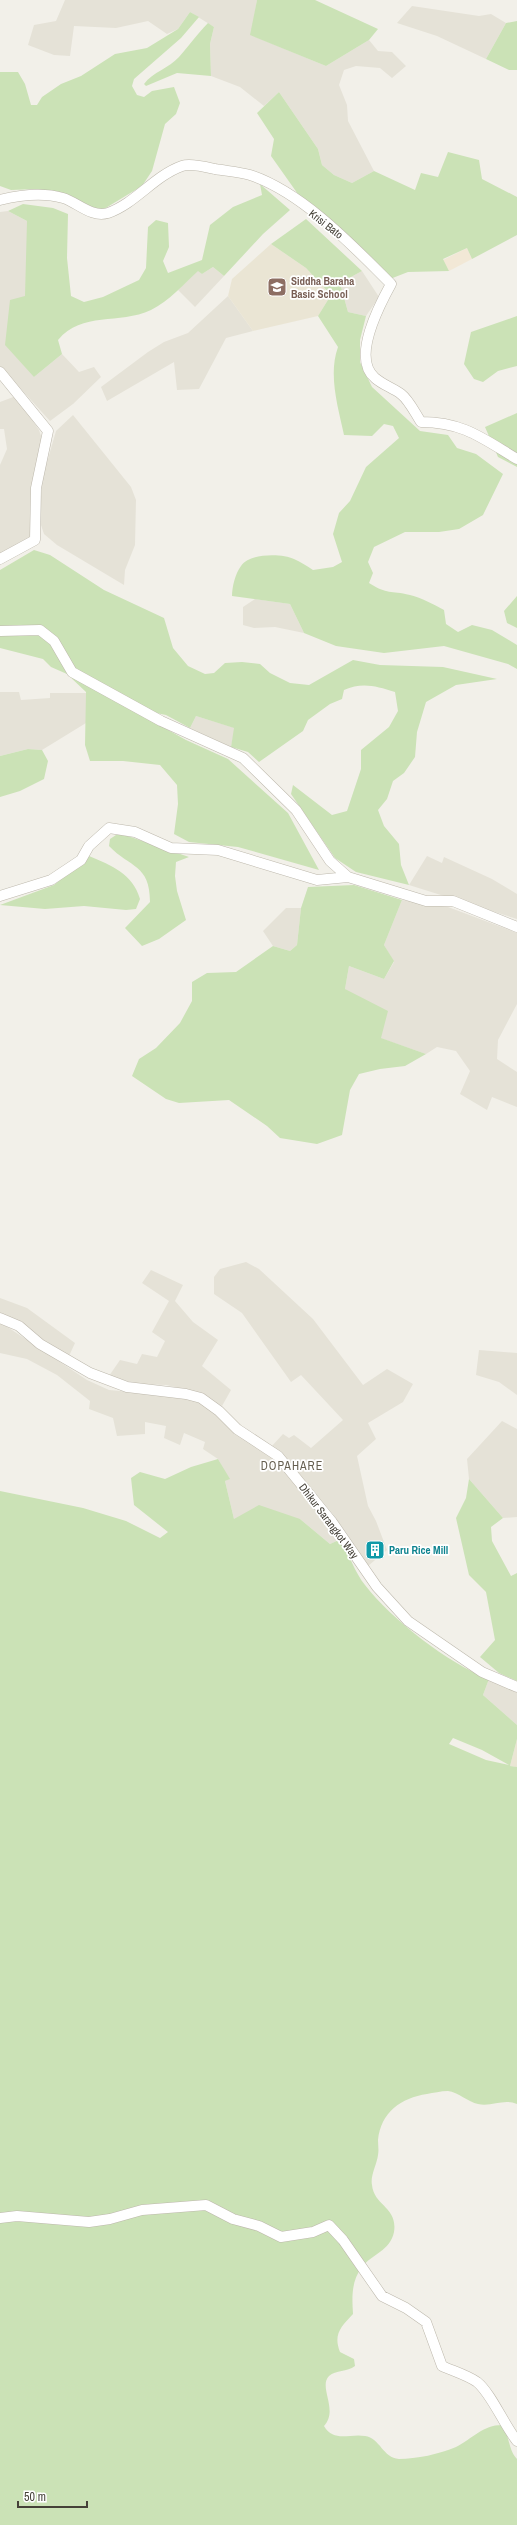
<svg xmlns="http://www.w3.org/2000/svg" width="517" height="2525" viewBox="0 0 517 2525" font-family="'Archivo Narrow',sans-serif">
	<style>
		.residential { fill: #e5e2d7 }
		.commercial { fill: #f2e8d6 }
		.education { fill: #eae5d4 }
		.green { fill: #cbe2b6; fill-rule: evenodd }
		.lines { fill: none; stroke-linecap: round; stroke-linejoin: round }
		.minor-casing { stroke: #bdb8ac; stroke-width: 11 }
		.minor { stroke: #fff; stroke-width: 10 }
		.labels { text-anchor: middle; stroke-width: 3.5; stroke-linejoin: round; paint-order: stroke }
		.street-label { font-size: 11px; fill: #454138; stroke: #fff }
		.education-label { font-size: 11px; font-weight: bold; fill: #785e54; stroke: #fff; text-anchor: start }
		.culture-label { font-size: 11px; font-weight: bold; fill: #0d838f; stroke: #fff; text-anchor: start }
		.neighbourhood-label { font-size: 12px; letter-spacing: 1px; fill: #665f50; stroke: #fff }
	</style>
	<rect width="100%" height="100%" fill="#f2f0e9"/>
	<!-- residential -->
	<path class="residential" d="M65,0H257L251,35L326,66L369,40L378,51L392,52L406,66L392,78L380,68L356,66L344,70L339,85L347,105L348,121L374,171L352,183L334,175L322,165L318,149L279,92L264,106L240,87L211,76L210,44L214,27L190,12L178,29L167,34L148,21L116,28L74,26L70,56L54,55L28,45L34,25L56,21Z
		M412,6L479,16L491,14L506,23L486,59L437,36L397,23Z
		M8,211L27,221L34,377L62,354L79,372L94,367L101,377L73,404L50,421L0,366V212Z
		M213,267L224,276L195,307L178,290L198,270L202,274Z
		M362,271L379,297L366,316L348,312L340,283Z
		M228,296L253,331L226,338L199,389L177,390L174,362L107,401L101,387L148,352L164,342L188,333Z
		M16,396L39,430L42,439L30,540L0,554V465L7,449L4,429H0V402Z
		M73,415L131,487L136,500L135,545L125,570L124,585L57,545L44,534L39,519L43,476L56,431Z
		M255,599L290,604L304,633L275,627L254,628L243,625V607Z
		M0,692H19L21,700L50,698V693H86V723L42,750L28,749L0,756Z
		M196,716L235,728L231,747L190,728Z
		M427,856L442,863L444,857L492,879L517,894V919L409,885Z
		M402,900L448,907L517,933V1004L498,1040L497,1059L517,1072V1107L492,1097L487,1110L460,1094L470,1071L456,1051L437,1047L426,1054L380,1038L345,989L349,966L384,979L394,962L384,945Z
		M286,908H301L297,945L290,951L273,946L263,931Z
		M246,1262L259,1269L313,1319L363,1385L387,1369L413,1384L403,1402L368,1423L376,1439L357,1456L368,1506L376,1521L387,1550L368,1566L350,1543L333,1514L300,1475L271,1447L283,1434L289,1438L294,1435L311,1448L343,1420L301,1375L291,1382L242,1313L214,1294V1277L220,1269Z
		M151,1270L183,1285L175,1301L193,1322L218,1340L202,1366L231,1390L222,1406L197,1393L167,1385L138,1384L109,1376L120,1360L137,1364L142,1354L157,1357L165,1341L152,1332L169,1301L142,1283Z
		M0,1298L27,1308L75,1343L69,1356L0,1313Z
		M0,1322L87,1380L109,1390L174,1396L192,1399L214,1411L280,1462L341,1539L330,1544L300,1519H234L225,1481L229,1479L218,1459L203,1449L205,1442L184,1433L180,1445L164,1438L166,1426L145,1422V1434L117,1436L113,1418L89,1409L90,1401L57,1375L27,1359L0,1353Z
		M479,1350L517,1353V1395L499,1382L476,1375Z
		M502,1421L517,1429V1517L503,1518L469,1479L467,1459Z
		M489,1679L517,1690V1725L483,1695Z"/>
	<!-- commercial -->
	<path class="commercial" d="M467,248L472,259L449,271L443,260Z"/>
	<!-- education -->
	<path class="education" d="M271,244L306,268L331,295L318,316L253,331L228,296L232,279Z
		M517,1739V1767H516L510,1766Z"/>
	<!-- green -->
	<path class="green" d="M257,0H315L378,29L369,40L326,66L250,35Z
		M190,12L199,17L181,38L134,79L132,86L137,95L144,97L152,91L174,87L180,103L176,114L165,124L152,171L142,186L104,209L90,208L57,193L37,189L11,190L0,186V72H18L25,84L31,105H37L42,97L61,84L81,76L115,54L147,48L178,29Z
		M517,21V70H509L486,59L506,23Z
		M208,23L214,27L210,44L211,76L177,73L146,86L144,84C153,72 169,68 179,57C189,46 197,34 208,23Z
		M279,92L318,149L322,165L334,175L352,183L374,171L415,190L421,173L438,177L448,152L479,160L482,179L517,197V235L472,259L467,248L443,259L449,271L408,272L390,279L348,235L300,197L271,156L274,139L257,113Z
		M260,184L290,210L263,234L224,276L213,267L202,274L198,271C184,284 169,301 151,310C119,325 82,311 58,340L62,354L34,377L5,345L10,300L25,296L27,221L8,211L23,204L53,208L68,214L67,258L71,296L84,302L103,297L139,280L146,268L148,227L156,220L168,223L169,247L163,261L168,273L202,260L210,225L233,207L262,195Z
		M306,219L362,271L340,283L348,312L366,316L360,340V362L372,387L420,431L448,435L457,448L476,454L503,474L483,515L459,529L439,532H405L374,547L368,562L373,573L369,583C388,595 390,590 410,595C422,598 433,604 444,610L446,624L458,632L472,625L492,630L517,645V669L508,664L444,646L384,653L336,646L304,633L290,604L232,596C232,587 235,574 241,566C249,553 282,553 294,559C301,562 307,566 313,570L333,567L342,562L333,534L339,513L350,501L366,467L399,438L393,426L384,424L372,436L344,435C338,407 328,375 338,347L318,316L331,295L306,268L271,244Z
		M517,316V366L498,371L483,382L474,379L464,364L471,332Z
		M517,413V467L498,457L485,427Z
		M34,550L50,555L104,590L164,618L173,648L188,666L205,674L214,673L225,663L242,662L260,664L270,673L290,683L309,685L353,660L380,665L443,667L497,679L456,685L426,702L417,732L415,757L404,773L393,781L387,799L378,810L384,826L399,844L401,865L409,885L356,872L335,858L291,794L293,785L332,815L347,811L361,769V750L389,727L398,711L395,692C376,686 362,682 344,690L342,699L330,704L308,720L303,731L259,762L248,752L231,747L234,728L196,716L190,728L166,715L127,707L186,740L228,759L288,813L319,870L238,847L189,842L174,834L178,804L177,785L160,765L123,761H90L85,745L86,692L67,674L51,667L43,659L0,648V570Z
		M517,596V628L507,623L504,611Z
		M28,749L42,750L48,761L44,779L20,791L0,797V756Z
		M119,833L189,857L176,862L175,876L177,891L186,920L159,939L142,946L125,928L150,902C150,864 130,868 109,846L110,839Z
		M89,856C111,865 133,874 140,899L136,909L126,910L84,906L45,909L0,905L54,885Z
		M354,885L402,900L384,945L394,961L384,979L349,966L345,989L388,1011L381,1038L426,1054L405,1066L380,1069L359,1074L350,1090L342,1135L317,1144L280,1138L267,1126L229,1100L179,1103L166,1099L132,1076L139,1059L156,1048L180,1023L192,1001V982L207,973L236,972L273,946L290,951L297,945L301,908L308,887Z
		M218,1459L230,1479L225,1481L234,1519L259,1505L300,1519L330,1544L341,1539C349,1554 355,1573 365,1585C391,1619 449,1664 489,1679L483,1695L517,1725V1739L510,1766L517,1767V2104C504,2098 492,2107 478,2104C468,2102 458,2092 448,2091C441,2091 433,2093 427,2094C401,2098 381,2112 378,2140C378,2145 379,2150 378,2155C377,2164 370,2176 372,2185C374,2206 398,2207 394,2232C390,2251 372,2254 362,2267C351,2281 352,2298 353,2314C341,2327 333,2334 340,2352L354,2359L355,2366C347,2372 336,2370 329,2376C318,2387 339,2410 324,2426C334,2443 350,2433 365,2436C380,2438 383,2458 399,2459C416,2459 440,2454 456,2447C472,2439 483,2425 502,2425C510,2436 508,2450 517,2459V2525H0V1491L83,1508L126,1521L160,1538L168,1532L134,1505L131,1478L140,1472L165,1479L191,1467ZM453,1738L482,1750L509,1765L486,1760L449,1744Z
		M469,1479L503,1518L491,1527L492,1541L511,1576L517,1573V1681L499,1673L480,1657L495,1640L486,1592L469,1575L456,1518L466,1498Z"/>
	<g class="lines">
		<defs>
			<path id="minor" d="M0,200C20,195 42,192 63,198C77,202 91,218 108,213C136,203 154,176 182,166C190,163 206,167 215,169C226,171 239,172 250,175C302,192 353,246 391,284C380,304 351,358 375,378C383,385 393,388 401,394C409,400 415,413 421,422C463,422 482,438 517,459
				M0,372L48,431L36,488L35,540L0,559
				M0,631L40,630L54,641L72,672L161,721L243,758L296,810L330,861L348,877L426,901H453L517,927
				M0,896L51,880L81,860L89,846L109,828L135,832L171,848L218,850L317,880L348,877
				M0,1318L19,1326L40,1344L90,1373L127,1387L186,1394L201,1398L219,1411L237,1429L278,1456L332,1522L377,1587L408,1621L482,1672L517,1687
				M0,2218L17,2216L89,2222L110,2219L142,2210L206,2205L233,2219L259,2226L281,2237L313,2232L329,2225L343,2240L382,2296L406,2308L426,2322L442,2366C453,2371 467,2375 477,2382C491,2393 504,2425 517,2441"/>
		</defs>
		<!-- minor casing -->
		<use href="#minor" class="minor-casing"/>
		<!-- minor -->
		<use href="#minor" class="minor"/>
	</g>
	<!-- icons -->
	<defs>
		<symbol id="school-square" viewBox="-11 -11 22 22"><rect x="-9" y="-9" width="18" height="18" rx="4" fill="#8d6e63" stroke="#fff"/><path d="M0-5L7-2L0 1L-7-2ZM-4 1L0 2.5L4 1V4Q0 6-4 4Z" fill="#fff"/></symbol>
		<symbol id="building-square" viewBox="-11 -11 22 22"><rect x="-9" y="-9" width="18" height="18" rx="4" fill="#0f9aa8" stroke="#fff"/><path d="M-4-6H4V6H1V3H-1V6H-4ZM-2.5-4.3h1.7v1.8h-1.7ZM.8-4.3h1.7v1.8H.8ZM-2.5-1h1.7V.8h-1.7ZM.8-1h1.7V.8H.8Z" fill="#fff"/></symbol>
	</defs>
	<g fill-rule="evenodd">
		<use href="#school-square" x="266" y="276" width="22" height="22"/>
		<use href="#building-square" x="364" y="1539" width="22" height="22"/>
	</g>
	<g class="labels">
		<!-- street labels -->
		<g class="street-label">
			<text transform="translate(326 224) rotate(38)" y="4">Krisi Bato</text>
			<text transform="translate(329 1521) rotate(53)" y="4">Dhikur Sarangkot Way</text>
		</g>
		<!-- education labels -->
		<g class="education-label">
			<text x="291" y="285">Siddha Baraha<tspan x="291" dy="13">Basic School</tspan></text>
		</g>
		<!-- culture labels -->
		<g class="culture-label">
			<text x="389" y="1554">Paru Rice Mill</text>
		</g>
		<!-- neighbourhood labels -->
		<g class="neighbourhood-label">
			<text x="292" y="1470">DOPAHARE</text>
		</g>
	</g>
	<!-- scale -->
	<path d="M18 2501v6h69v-6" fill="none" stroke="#454138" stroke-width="2"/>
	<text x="24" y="2501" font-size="12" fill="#454138" stroke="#ffffff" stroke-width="3" paint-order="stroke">50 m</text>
</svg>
